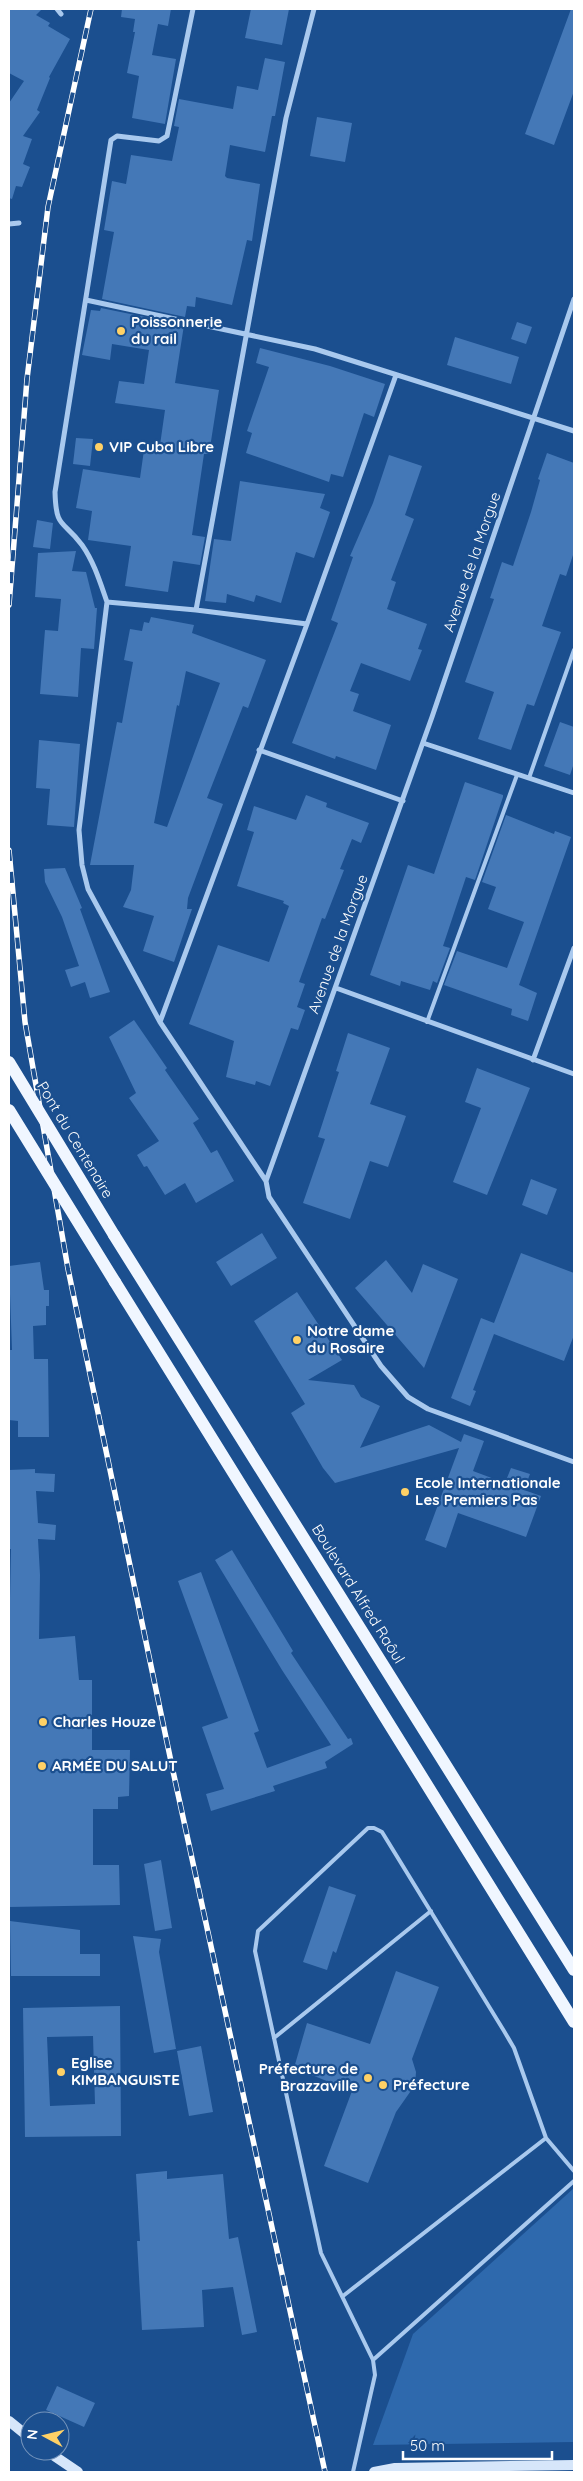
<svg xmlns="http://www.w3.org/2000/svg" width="583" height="2481" viewBox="0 0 583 2481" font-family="Quicksand,sans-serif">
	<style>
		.green { fill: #2e69ad }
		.building { fill: #4478b7; fill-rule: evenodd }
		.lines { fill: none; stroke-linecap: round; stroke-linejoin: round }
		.lane { stroke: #a9c9ee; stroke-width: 4 }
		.street { stroke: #a9c9ee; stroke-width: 5 }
		.secondary { stroke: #d6e6fa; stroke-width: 10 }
		.primary { stroke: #f0f6ff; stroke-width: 12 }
		.rail-casing { stroke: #fff; stroke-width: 5.5 }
		.rail { stroke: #1b4f8f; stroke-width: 4; stroke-dasharray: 11; stroke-linecap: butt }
		.primary-bridge { stroke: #f0f6ff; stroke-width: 12 }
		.poi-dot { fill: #ffd166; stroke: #1b4f8f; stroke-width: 2 }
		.labels { text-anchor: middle; stroke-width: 4.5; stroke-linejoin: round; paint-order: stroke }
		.poi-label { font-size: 15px; font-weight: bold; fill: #fff; stroke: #1b4f8f; text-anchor: start }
		.street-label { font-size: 15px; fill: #fff; stroke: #1b4f8f }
	</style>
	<rect width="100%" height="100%" fill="#1b4f8f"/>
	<!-- green -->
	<path class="green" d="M574,2188V2442L373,2445L413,2334Z"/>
	<!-- building -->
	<path class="building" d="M9,9H42L36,15L50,23L48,26L70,39L49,77L50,78L37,110L40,112L23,136L32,139L23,164L30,167L22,187L16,186L12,199L9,198V103L24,81L9,73Z
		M122,9H171L168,26L158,24L152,55L176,59L165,124L132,118L139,76L127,73L135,32H133L135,19L121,17Z
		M251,9H289L282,45L245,38Z
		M571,9H574V91L554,145L525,134Z
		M265,58L285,62L275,116H272L265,152L230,145L225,176L227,178L260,184L252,241L247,240L232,305L196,297L195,307L187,306L185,317L102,299L114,232L104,230L112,181L126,184L131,155L172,161L179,127L174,126L179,99L233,109L237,86L258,90Z
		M317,117L352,123L345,162L310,156Z
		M101,308L184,325L175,383L219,390L209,454H204L192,535L205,537L200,565L173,561L168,592L125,586L131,546L88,540L92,511L76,508L83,469L140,478L144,450L159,452L165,410L115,403L119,381L144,384L149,350L112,344L110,360L82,355L91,310L100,311Z
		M517,322L532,327L526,344L511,339Z
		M455,337L519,357L511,384L447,365Z
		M260,348L330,366L385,384L374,417L364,413L343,477L331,474L329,482L246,453L252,433L247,431L269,367L256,363Z
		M76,438L93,439L90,466L73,464Z
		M547,453L574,463V552L566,576L560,574L542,626L561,632L534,706L527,704L511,750L478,739L494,692L465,682L494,599L490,598L502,562L513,566L531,512L540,480L538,479Z
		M389,455L422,466L405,515L414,519L391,580L396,582L387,609L427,624L418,649L422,650L410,681L361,663L350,691L359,694L353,711L391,725L376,770L336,756L335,759L292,743L338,623L331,620L353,557L350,556L373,503Z
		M240,481L325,494L320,508L330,512L314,558L296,552L281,603L256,595L254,602L227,594L226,603L205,601L214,539L231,541Z
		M37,520L53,523L50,549L33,547Z
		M76,551L72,571L86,572L95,608H97L94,649L81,648L78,697L40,694L45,630L58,631L61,599L35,597L38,553Z
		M151,617L194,625L192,633L266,660L248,708L243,706L207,798L223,804L188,898L187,909H192L174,962L143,951L154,916L123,907L131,890L134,865H90L117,722L122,723L133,662L124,660L130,629L142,631L144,622L149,623ZM186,671L220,683L167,827L154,823L177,705L179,706Z
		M560,722L574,727V763L570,775L544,766Z
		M39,740L80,744L74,827L47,825L50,789L36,788Z
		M465,782L503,795V797L475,880L466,877L443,946L450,948L437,983L433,981L430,990L401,981L400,986L370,975L408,865L434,874Z
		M306,795L327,803L326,807L369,823L361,843L352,839L340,869L344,870L325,919L322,918L299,982L305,984L297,1007L305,1010L298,1030L291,1028L270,1086L256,1081L255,1085L226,1077L234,1041L189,1024L218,945L269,962L289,906L283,903L284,901L237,886L254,832L247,830L254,806L296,820Z
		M506,815L554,834L555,831L571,837L519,985L537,993L528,1021L511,1015L512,1009L444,985L457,951L507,968L524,922L488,909L496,887L482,882Z
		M65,868L82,908L80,909L110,992L90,998L85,982L71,987L65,970L79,966L62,917L45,882L44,869Z
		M134,1020L167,1068L165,1070L199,1119L193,1123L211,1153L217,1150L234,1181L196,1203L185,1183L165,1195L147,1166L144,1167L137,1155L159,1141L129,1098L136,1093L109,1037Z
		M348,1033L390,1048L370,1104L406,1116L388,1167L370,1161L350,1219L303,1203L325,1139L318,1137L339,1072L336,1071Z
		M477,1068L530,1088L487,1195L453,1182L481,1108L465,1102Z
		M531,1179L557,1189L547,1215L522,1205Z
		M262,1233L277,1258L231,1286L216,1262Z
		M521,1253L574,1273V1335L564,1361L494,1334L473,1390L476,1391L470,1406L451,1398L481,1318L494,1323Z
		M386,1260L412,1293L423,1264L458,1279L424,1368L355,1288Z
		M40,1262L44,1290H49V1306H46V1325L33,1326L34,1359H48L49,1437H18V1421L9,1420V1350H12L9,1266Z
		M297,1292L342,1360L308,1380L354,1385L361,1397L380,1406L360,1448L429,1425L461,1442L464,1434L484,1441L473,1471L505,1483L511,1468L530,1474L524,1490L541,1496L526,1537L458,1513L446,1548L425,1540L459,1448L335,1483L323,1468L291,1413L305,1404L254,1321Z
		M35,1469V1473L55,1474L54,1492L36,1491L38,1523L56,1525L55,1540L38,1539L40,1575L39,1639L75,1636L79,1680H92V1750H130L129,1796L118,1797V1809H93V1865H119L120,1905L9,1907V1646L11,1549H9V1470Z
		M232,1550L293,1651L291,1653L348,1739L351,1738L353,1744L325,1762L327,1768L273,1786L275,1791L211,1811L206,1794L224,1789L202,1727L228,1718L178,1581L201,1572L259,1731L254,1733L267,1768L331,1745L282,1670L215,1560Z
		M161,1860L172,1928L155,1931L144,1864Z
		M329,1886L356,1895L336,1953L333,1951L327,1970L303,1962Z
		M10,1921L80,1930V1954H100V1976H11Z
		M133,1936L161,1939L159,1952L176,2049L154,2053Z
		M396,1971L439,1987L412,2059L416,2072L415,2085L396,2112L368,2183L324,2166L352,2091L294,2068L307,2023L370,2044Z
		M120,2006L121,2136L25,2137L23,2008ZM93,2036L95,2104L50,2106L47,2037Z
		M201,2046L213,2112L189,2116L177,2051Z
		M167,2171V2179L223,2174L229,2239L238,2237L257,2332L242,2335L233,2287L202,2290L204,2327L142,2330L137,2241H140L136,2174Z
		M57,2386L95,2403L84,2427L46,2410Z"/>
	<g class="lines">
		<!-- lane -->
		<path class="lane" d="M529,778L574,650
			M427,1022L517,775
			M274,2038L431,1911
			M343,2296L546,2138
			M373,2360L574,2181
			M353,2472L375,2375L373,2360L321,2253L255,1951L258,1931L368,1828H374L382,1832L504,2031L514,2048L546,2138L574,2171"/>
		<!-- street -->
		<path class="street" d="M57,9L61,14
			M193,9L167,136L159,141L117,136L111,140L55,492C56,530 63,519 82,545C94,562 100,582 107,602L79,830L82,865L88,889L160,1022L266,1181
			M9,224L19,223
			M574,299L432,717L266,1181L269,1197L381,1366L408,1397L428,1409L574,1462
			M86,300L315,349L574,431
			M107,602L196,610L307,624
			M196,610L286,118L314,9
			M423,743L574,793
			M259,750L403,801
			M336,988L574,1074
			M160,1022L307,624L396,375
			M533,1060L574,948"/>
		<!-- secondary -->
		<path class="secondary" d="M9,2421L30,2438
			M47,2451L78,2472
			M374,2472L395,2468L574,2465"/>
		<!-- primary -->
		<path class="primary" d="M114,1235L574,1970
			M115,1282L574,2022"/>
		<defs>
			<path id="rail" d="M9,605L27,379L48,207L91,9
				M9,850L25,1022L68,1269L173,1771L325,2472"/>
		</defs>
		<!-- rail casing -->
		<use href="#rail" class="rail-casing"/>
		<!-- rail -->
		<use href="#rail" class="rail"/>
		<!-- primary-bridge -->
		<path class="primary-bridge" d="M9,1062L114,1235
			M9,1110L115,1282"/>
	</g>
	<!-- markers -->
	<g class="poi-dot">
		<circle cx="121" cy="331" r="5"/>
		<circle cx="99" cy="447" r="5"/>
		<circle cx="297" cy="1340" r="5"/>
		<circle cx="405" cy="1492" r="5"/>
		<circle cx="43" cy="1722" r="5"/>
		<circle cx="42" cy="1766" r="5"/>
		<circle cx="61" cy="2072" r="5"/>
		<circle cx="368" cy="2078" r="5"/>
		<circle cx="383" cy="2085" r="5"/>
	</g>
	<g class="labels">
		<!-- poi labels -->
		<g class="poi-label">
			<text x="131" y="327">Poissonnerie<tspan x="131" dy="17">du rail</tspan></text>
			<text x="109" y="452">VIP Cuba Libre</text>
			<text x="307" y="1336">Notre dame<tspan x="307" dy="17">du Rosaire</tspan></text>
			<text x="415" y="1488">Ecole Internationale<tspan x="415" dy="17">Les Premiers Pas</tspan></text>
			<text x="53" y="1727">Charles Houze</text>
			<text x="52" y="1771">ARMÉE DU SALUT</text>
			<text x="71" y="2068">Eglise<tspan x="71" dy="17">KIMBANGUISTE</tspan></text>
			<text x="358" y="2074" text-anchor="end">Préfecture de<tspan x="358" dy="17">Brazzaville</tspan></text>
			<text x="393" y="2090">Préfecture</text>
		</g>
		<!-- street labels -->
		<g class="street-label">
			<text transform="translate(472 562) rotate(-71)" y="5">Avenue de la Morgue</text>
			<text transform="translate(338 944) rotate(-70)" y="5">Avenue de la Morgue</text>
			<text transform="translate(75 1140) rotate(59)" y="5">Pont du Centenaire</text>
			<text transform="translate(358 1594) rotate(58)" y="5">Boulevard Alfred Raôul</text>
		</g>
	</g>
	<!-- border -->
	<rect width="583" height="2481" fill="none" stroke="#ffffff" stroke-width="20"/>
	<!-- north arrow -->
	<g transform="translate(45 2436) rotate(277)"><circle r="24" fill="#1b4f8f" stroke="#7695bc"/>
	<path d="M0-4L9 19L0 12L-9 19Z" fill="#ffd166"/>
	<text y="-8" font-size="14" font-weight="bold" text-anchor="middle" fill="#ffffff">N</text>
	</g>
	<!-- scale -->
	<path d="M403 2451v8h149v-8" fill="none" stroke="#ffffff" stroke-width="2.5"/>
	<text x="410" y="2451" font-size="15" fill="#ffffff" stroke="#1b4f8f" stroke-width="4" paint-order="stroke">50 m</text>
</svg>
